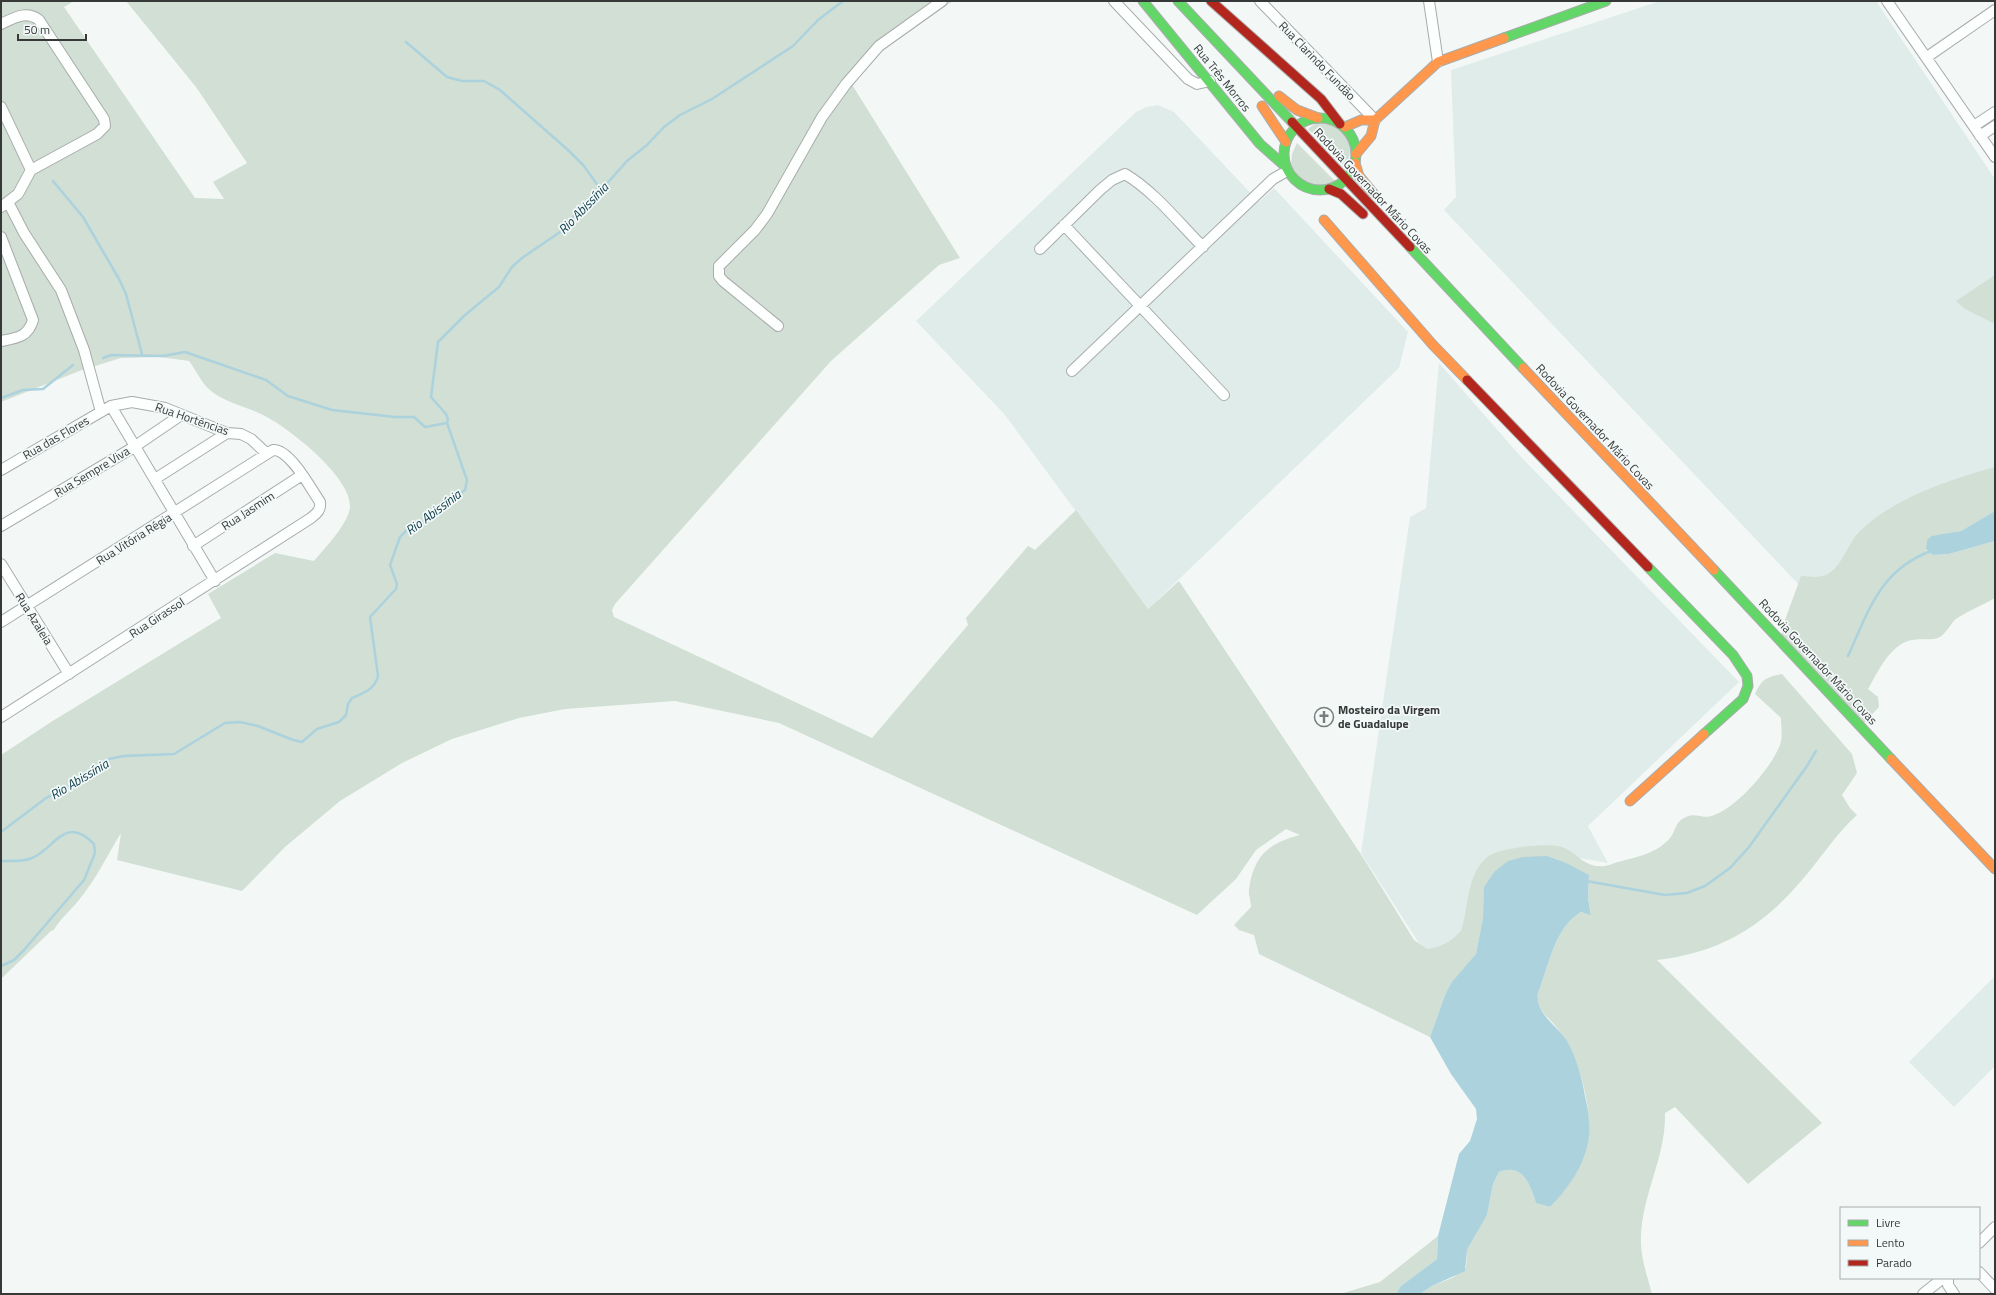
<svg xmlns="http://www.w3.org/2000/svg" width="1996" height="1295" viewBox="0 0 1996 1295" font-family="'Titillium Web',sans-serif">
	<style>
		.built { fill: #e0ece9 }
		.green { fill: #d1dfd4 }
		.water { fill: #acd2dd }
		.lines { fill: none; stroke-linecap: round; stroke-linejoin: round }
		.stream { stroke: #acd2dd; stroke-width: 2.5 }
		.street-casing { stroke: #a9acac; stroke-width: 12 }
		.fast-casing { stroke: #a9acac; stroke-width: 11 }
		.slow-casing { stroke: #a9acac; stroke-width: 11 }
		.jam-casing { stroke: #a9acac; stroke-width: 11 }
		.street { stroke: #fdfefe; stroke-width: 10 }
		.fast { stroke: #63d668; stroke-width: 9 }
		.slow { stroke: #ff974d; stroke-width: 9 }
		.jam { stroke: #b3261e; stroke-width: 9 }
		.labels { text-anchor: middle; stroke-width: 3.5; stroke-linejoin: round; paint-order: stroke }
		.street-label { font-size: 12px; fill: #363938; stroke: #f2f9f8 }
		.poi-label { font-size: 12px; font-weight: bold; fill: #363938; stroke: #f2f9f8; text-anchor: start }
		.water-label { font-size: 13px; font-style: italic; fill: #0c3b48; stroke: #f2f9f8 }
	</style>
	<rect width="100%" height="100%" fill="#f3f8f7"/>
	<!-- built -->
	<path class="built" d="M1660,1H1876L1995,179V493L1837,625L1444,210L1456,197L1451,70Z
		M1158,105L1174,112L1259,202L1274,188L1408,332L1399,368L1148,609L1005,415L916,321L1136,112L1146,107Z
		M1439,363L1522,458L1739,682L1588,826L1608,863L1535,850L1475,944L1433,965L1361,853L1410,517L1426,508Z
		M1995,976V1066L1954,1107L1909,1062Z"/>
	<!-- green -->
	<path class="green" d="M1,1H74L64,7L195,198L224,199L213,182L247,163L196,87L126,1H953L883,50L851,83L960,258L939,265L831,361L615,604L612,610L614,617L872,738L968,625L966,618L1028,546L1035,550L1076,510L1148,609L1179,581L1364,859L1414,940L1427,949C1441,947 1451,942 1461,931C1469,907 1466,877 1486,858C1496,848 1548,842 1562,847C1580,854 1583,868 1605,866C1611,865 1616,862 1622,861C1640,856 1657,853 1670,838C1676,832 1674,822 1686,817C1694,812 1704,819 1712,816C1737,808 1771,768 1780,745C1783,737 1781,727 1781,718L1755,694C1762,679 1766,677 1782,674L1852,754L1857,773L1842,795L1850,808L1857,815C1836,834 1821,858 1802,880C1761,928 1720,952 1657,960L1822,1123L1748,1184L1675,1107L1665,1113C1666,1158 1642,1194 1641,1237C1640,1256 1647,1275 1652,1294H1420L1432,1286L1452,1278L1466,1268L1467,1250L1487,1215L1493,1184L1499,1172C1523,1163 1530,1184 1536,1203L1550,1207C1565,1191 1578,1174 1585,1153C1597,1118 1580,1058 1558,1029C1548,1016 1536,1011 1538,993C1549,966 1554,928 1581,912L1591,914L1588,898L1589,875L1494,872L1484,887L1483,918L1476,954L1445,995L1430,1037L1259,954L1254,935L1239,930L1234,925L1251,907C1251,901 1248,895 1249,889C1254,855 1269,843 1300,835L1286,829L1256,850L1236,879L1197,915L779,723L675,701L565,709L519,718L452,739L402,763L340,801L285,847L242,891L117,860L121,833C107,856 96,879 79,900C70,911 60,919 53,931L52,930L1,979V755L51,722L221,618L208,594L275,553L314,561C324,549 351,521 350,505C349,475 287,426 261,414C246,407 223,401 211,391C202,384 196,370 189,361L160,357L121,358L82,370L1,402Z
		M1326,122C1330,122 1333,125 1337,128C1352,138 1353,152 1345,167L1308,129L1316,123Z
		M1297,143L1335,181L1319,189L1303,182L1291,166L1292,154Z
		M1995,275V324L1965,309L1956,301Z
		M1995,467V511L1961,531L1927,540L1926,549L1933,555L1949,554L1995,541V598C1983,605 1970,610 1959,617C1951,621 1948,632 1940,637C1932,641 1921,638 1912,640C1890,644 1878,672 1868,689L1878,697L1879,707L1864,723L1781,636L1785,620L1801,576C1808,576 1816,578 1822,576C1840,573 1847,544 1859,532C1893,498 1949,480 1995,467Z
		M1438,1236L1437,1259L1401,1286L1396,1294H1340L1380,1282Z"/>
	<!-- water -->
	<path class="water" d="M1995,511V541L1949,554L1933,555L1926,549L1927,540L1932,536L1961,531Z
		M1547,856L1566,863L1589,875L1588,898L1591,915L1581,912C1554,928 1549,966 1538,993C1535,1014 1557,1025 1567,1041C1576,1057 1582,1078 1585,1096C1587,1105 1589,1114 1589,1123C1592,1155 1571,1186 1550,1207L1536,1203C1530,1184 1523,1163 1499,1172L1493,1184L1487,1215L1467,1250L1465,1271L1432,1286L1420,1294H1396L1401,1286L1437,1259L1438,1236L1459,1154L1470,1141L1477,1119L1476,1109L1451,1074L1430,1037L1445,995L1452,982L1476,954L1483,918L1484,887L1494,872L1508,861L1523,857Z"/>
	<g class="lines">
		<!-- stream -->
		<path class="stream" d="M406,42L447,77L462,81H484L500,90L568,150L584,166L601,190
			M53,181L83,217L119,279L126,294L142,354
			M103,358L111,355L163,356L185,352L266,380L288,396L332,410L395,417H414L425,427L447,423
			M1,398L23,390L43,389L73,365
			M1848,656C1869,610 1880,570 1931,551
			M1,832L46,798L71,785L109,759L124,756L174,754L225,723L240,722L258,726L293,740L302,742L317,729L339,722L346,715L348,704L352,698C364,693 375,689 378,676L370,617L396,589L397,584L390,565L400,537L407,530L424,521L436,509L465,490L467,480L447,423L448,419L446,414L431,397L438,342L465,315L499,287L512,267L522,258L563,230L578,211L595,197L627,161L647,145L664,127L680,115L712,99L793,46L818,20L843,1
			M1,861C11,861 23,862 32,858C55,849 64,814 94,844L95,853L84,880L24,950L14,960L1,966
			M1586,881L1665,895L1687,893L1705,886L1730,868L1749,847L1807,766L1816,751"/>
		<defs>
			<path id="street" d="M1114,1L1188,79L1197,84L1210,81
				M1260,1L1375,120
				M1429,1L1438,62
				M1887,1L1995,157
				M1,24C14,18 26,10 39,20L104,119L105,126L97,134L31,170L18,194L1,207
				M1927,57L1995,10
				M1,107L31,170
				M1974,126L1995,112
				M1980,136L1995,126
				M8,202L24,233L61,290L84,350L101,412
				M1064,225L1224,395
				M1,237L33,320C28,337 17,338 1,341
				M1040,249L1100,190L1112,180L1125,174C1155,192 1178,222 1203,247
				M778,326L723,281L719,276V266L755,230L767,214L822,117L846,84L879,46L942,1
				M1072,371L1273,179L1287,171
				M111,406L215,581
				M1,470L111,406L132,402L165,408L227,433L241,434L251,439L266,453
				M155,479L227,433
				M1,526L134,447L181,415
				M193,546L302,475
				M1,564L69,674
				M1,622L273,450C290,449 311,489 320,502C321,510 317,513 311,518L1,717
				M1979,1243L1995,1227
				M1979,1272L1995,1289
				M1948,1278V1285L1954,1294
				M1923,1294L1943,1278"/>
			<path id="fast" d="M1143,1L1260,144L1286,167
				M1178,1L1292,122
				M1504,38L1606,1
				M1284 154a36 36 0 1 1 72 0a36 36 0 1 1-72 0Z
				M1410,247L1523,368
				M1648,567L1733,655L1747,676L1748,686L1743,699L1704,734
				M1714,570L1891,759"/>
			<path id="slow" d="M1279,96L1297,110L1318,118
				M1262,106L1286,142
				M1375,120L1438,62L1504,38
				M1345,127L1361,120H1375
				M1356,154L1371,136L1375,120
				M1355,163L1359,176L1373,193
				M1324,220L1433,345L1467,380
				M1523,368L1714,570
				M1891,759L1995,869
				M1630,801L1704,734"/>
			<path id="jam" d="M1211,1L1321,99L1340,124
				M1292,122L1410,247
				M1329,189L1341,194L1363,214
				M1467,380L1648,567"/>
		</defs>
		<!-- street casing -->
		<use href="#street" class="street-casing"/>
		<!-- fast casing -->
		<use href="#fast" class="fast-casing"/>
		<!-- slow casing -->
		<use href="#slow" class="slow-casing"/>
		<!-- jam casing -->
		<use href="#jam" class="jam-casing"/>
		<!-- street -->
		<use href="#street" class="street"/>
		<!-- fast -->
		<use href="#fast" class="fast"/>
		<!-- slow -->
		<use href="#slow" class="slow"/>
		<!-- jam -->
		<use href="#jam" class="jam"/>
	</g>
	<!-- icons -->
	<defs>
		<symbol id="church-ring" viewBox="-11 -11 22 22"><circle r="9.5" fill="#f2f9f8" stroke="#787c7b" stroke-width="1.5"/><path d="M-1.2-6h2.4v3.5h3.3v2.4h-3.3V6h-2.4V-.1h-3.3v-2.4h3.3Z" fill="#787c7b"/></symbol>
	</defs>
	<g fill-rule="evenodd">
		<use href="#church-ring" x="1313" y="706" width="22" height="22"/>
	</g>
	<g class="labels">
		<!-- street labels -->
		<g class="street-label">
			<text transform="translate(1317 61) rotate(46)" y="4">Rua Clarindo Fundão</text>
			<text transform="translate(1222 78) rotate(51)" y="4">Rua Três Morros</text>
			<text transform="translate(1373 191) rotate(47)" y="4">Rodovia Governador Mário Covas</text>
			<text transform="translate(192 419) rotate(19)" y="4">Rua Hortências</text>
			<text transform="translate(1595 427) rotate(47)" y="4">Rodovia Governador Mário Covas</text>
			<text transform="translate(56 438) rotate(-30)" y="4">Rua das Flores</text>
			<text transform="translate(92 472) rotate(-31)" y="4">Rua Sempre Viva</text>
			<text transform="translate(248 511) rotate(-33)" y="4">Rua Jasmim</text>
			<text transform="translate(134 539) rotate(-32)" y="4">Rua Vitória Régia</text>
			<text transform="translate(157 618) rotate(-33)" y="4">Rua Girassol</text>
			<text transform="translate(34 619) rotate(58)" y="4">Rua Azaleia</text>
			<text transform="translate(1818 662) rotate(47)" y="4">Rodovia Governador Mário Covas</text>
		</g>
		<!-- poi labels -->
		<g class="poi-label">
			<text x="1338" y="714">Mosteiro da Virgem<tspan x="1338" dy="14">de Guadalupe</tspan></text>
		</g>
		<!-- water labels -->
		<g class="water-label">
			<text transform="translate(583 208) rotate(-46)" y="5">Rio Abissínia</text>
			<text transform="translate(433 512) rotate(-37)" y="5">Rio Abissínia</text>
			<text transform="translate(79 779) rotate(-31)" y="5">Rio Abissínia</text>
		</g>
	</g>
	<!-- border -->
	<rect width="1996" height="1295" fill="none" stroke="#363938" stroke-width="4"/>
	<!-- legend -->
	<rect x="1840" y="1207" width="140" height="72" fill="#f2f9f8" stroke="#a7acab"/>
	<rect x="1848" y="1220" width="20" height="6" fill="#63d668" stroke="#a7acab"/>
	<text x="1876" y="1227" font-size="12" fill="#363938">Livre</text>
	<rect x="1848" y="1240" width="20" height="6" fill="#ff974d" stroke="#a7acab"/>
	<text x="1876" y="1247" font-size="12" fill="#363938">Lento</text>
	<rect x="1848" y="1260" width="20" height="6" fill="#b3261e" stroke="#a7acab"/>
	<text x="1876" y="1267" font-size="12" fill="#363938">Parado</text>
	<!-- scale -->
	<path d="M18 34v6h68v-6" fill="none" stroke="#363938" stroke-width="2"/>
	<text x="24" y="34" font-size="12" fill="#363938" stroke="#f2f9f8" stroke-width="3" paint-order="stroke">50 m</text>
</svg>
